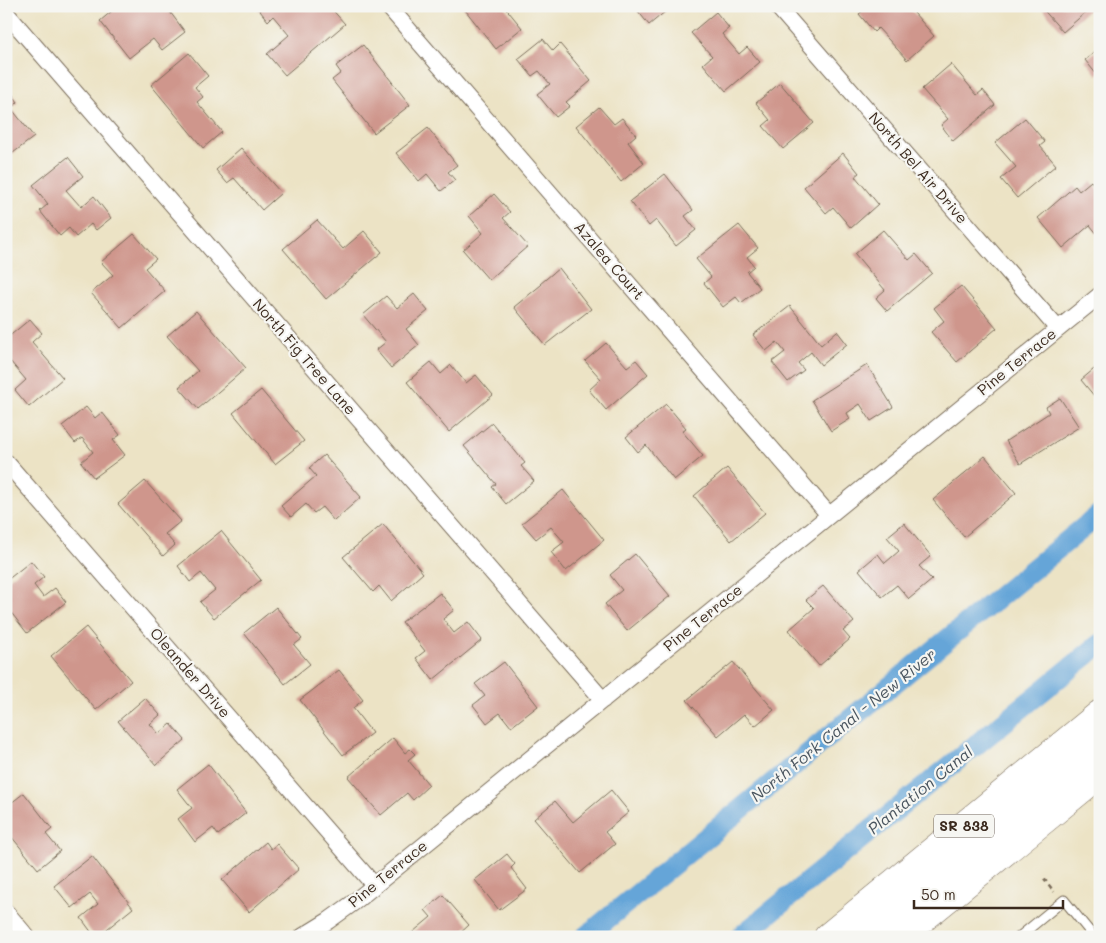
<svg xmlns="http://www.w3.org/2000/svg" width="1106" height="943" viewBox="0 0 1106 943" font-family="Mali,sans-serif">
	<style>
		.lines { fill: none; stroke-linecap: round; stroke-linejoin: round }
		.canal { stroke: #65a5d8; stroke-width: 21 }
		.building { fill: #cf968c }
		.lane-casing { stroke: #796b58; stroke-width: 11 }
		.street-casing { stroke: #796b58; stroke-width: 18 }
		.highway-casing { stroke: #796b58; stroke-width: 29 }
		.path { stroke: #796b58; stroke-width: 3; stroke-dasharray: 4 4; stroke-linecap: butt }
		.lane { stroke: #fff; stroke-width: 9 }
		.street { stroke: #fff; stroke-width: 16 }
		.highway { stroke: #fff; stroke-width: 28 }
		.labels { text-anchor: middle; stroke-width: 4.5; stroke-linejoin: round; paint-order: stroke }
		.shield { fill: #f6f6f2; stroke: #73675e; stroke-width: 1 }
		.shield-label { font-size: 14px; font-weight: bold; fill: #3b2a1e }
		.street-label { font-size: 15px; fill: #3b2a1e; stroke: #f6f6f2 }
		.water-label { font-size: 16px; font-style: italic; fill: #4a555f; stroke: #f6f6f2 }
	</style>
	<rect width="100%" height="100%" fill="#f6f6f2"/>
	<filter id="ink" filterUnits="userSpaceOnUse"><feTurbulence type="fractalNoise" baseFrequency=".02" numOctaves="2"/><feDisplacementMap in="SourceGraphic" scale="10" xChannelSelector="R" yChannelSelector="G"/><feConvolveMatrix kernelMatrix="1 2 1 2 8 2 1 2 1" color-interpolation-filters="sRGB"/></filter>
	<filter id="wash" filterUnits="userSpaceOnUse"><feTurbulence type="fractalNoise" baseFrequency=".0096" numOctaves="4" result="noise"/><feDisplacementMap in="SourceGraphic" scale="20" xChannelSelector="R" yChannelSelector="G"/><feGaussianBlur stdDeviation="1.12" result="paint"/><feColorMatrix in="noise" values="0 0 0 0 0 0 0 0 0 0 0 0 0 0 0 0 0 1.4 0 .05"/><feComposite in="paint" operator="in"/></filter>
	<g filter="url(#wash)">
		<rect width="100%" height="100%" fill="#ece3c5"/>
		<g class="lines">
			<!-- canal -->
			<path class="canal" d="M585,937L1100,514
				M740,937L1100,644"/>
		</g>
		<g id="blocks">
			<!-- building -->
			<path class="building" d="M118,6H178L170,12L185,32L162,50L153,39L129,58L100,21Z
				M256,6H329L345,24L285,75L267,54L289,35L273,16L268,21Z
				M462,6H504L522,28L496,49Z
				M634,6H672L649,25Z
				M869,6H908L934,36L907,60L878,28L874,32L859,14Z
				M1040,6H1093L1063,32Z
				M716,12L729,28L722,34L739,54L747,47L760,62L726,91L703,64L712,56L691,33Z
				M543,39L553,51L560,44L591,81L566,102L570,106L556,117L537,94L550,84L539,71L532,76L518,59Z
				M363,45L410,105L374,133L332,80L341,73L336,66Z
				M1100,48V72L1097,75L1085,60Z
				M189,53L208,76L195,87L203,97L197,102L222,132L203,148L151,85Z
				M951,64L977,95L983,90L995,105L953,141L941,125L948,119L922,89Z
				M780,83L814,123L783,149L763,126L770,120L756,103Z
				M6,86L18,102L11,108L34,137L9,156L6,152Z
				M599,107L614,124L622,118L636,135L628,142L644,163L621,182L576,126Z
				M1025,118L1045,142L1040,146L1056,165L1017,198L1001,179L1016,167L995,143Z
				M428,128L457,165L448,172L455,180L441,191L427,174L419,181L396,153Z
				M241,148L281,193L262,210L234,178L227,183L216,170Z
				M843,153L859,173L855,176L878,204L851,228L833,207L826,213L804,187Z
				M68,157L83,176L66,190L81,207L94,196L111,218L96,230L91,224L76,237L69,228L60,236L40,211L48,204L33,185Z
				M665,174L693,210L685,216L696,230L676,246L656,220L649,226L630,201Z
				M1091,181L1100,192V234L1098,235L1090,225L1063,248L1038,218L1075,186L1079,191Z
				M494,194L510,212L503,218L528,246L489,280L463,250L483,233L469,216Z
				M317,220L343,249L364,231L382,252L326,299L283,249Z
				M739,225L758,248L747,257L754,266L747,272L760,288L741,303L736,297L723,307L704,283L711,277L696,259Z
				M883,230L909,260L916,254L932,273L887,311L876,298L885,290L855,254Z
				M134,234L156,259L145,268L165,291L122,328L91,293L113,275L101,262Z
				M559,268L591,309L545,345L514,307L541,285L540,284Z
				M961,286L997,328L957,362L931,332L944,321L934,308Z
				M414,294L428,311L406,329L419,345L391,368L376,350L386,342L363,315L386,296L397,308Z
				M790,306L821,345L837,331L847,344L821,365L811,352L798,363L804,370L788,382L772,362L785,352L777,342L766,351L753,335Z
				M196,311L246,368L198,409L179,387L198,371L167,336Z
				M30,319L42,333L32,342L63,378L29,407L15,390L26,380L10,361L6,364V339Z
				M606,343L627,367L636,360L648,374L606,410L589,390L601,379L585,361Z
				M431,362L441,374L451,365L466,383L476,375L493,395L449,432L407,382Z
				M1100,364V403L1081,380Z
				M867,365L893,407L871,421L860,404L847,413L850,419L831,431L812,400Z
				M261,390L304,441L275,464L233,413Z
				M1060,398L1079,427L1020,464L1006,441L1049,413L1046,407Z
				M666,404L686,428L682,431L703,456L674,480L646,445L638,452L626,437Z
				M86,407L95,418L102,412L120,435L113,440L125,455L94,478L81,462L93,452L82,438L75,443L62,426Z
				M492,423L525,463L521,466L534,481L506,504L492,487L496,484L464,446Z
				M324,455L361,497L334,521L322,507L314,513L306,504L291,517L281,506L316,476L309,468Z
				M985,456L1016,493L964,537L933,500Z
				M727,468L765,513L731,541L694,496Z
				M145,481L181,521L165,534L175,545L163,556L118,504Z
				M563,490L604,540L566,571L551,552L564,542L551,527L536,539L522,523Z
				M904,523L931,556L919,566L932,580L909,599L897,585L882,597L859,570L878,554L885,563L899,551L887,537Z
				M383,524L423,573L391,601L379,586L373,592L343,557Z
				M221,531L261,580L214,618L200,602L215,590L201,573L190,582L178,566Z
				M635,554L670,596L627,631L605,604L622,590L610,575Z
				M31,561L44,577L34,585L43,597L55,588L66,602L27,633L6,606V581Z
				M823,586L854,622L843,631L850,639L819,666L789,630L814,608L806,600Z
				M440,593L454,610L443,619L454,633L468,622L482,640L433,680L416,658L425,651L402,622Z
				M276,607L302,639L294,645L310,664L285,684L244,633Z
				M86,627L131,681L96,710L51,656Z
				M504,662L538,706L511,727L500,713L487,723L473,705L485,696L475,684Z
				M733,662L774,710L755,726L744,714L718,736L687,700Z
				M339,670L363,700L353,708L372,733L343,755L300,700Z
				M145,698L160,715L150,724L159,734L171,724L185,740L156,765L118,721Z
				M393,738L405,753L410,749L415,754L408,760L429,785L413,800L407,793L381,815L348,777Z
				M208,764L246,813L218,835L213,828L195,842L178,819L192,808L177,789Z
				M611,790L629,812L605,832L615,844L580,873L534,819L555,801L573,822Z
				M24,793L52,829L46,834L60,851L38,869L6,830V807Z
				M266,842L271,849L277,844L299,869L249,912L222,880Z
				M507,854L515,864L511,868L527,889L499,910L475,880Z
				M92,856L133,908L97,937H95L81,918L98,904L90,894L72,908L54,886Z
				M443,895L469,925L456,937H407L431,917L425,910Z"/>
		</g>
	</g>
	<g filter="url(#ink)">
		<use href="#blocks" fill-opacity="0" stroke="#796b58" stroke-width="1"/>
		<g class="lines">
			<defs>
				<path id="lane" d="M1019,937L1064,900L1094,937"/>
				<path id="street" d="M388,6L829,515
					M777,6L1058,329
					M6,13L603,700
					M6,462L374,885
					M6,912L27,937
					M302,937L328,921L353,903L1100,295"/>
				<path id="highway" d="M828,937L1100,714
					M865,937L1091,751L1100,735
					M900,937L1100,774"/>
			</defs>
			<!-- lane casing -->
			<use href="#lane" class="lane-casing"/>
			<!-- street casing -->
			<use href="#street" class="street-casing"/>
			<!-- highway casing -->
			<use href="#highway" class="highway-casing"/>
			<!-- path -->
			<path class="path" d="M1044,879L1054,892"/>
			<!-- lane -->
			<use href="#lane" class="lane"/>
			<!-- street -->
			<use href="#street" class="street"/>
			<!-- highway -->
			<use href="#highway" class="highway"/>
		</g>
	</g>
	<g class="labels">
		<!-- shield labels -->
		<rect class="shield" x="934" y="814.5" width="60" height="23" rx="4"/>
		<g class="shield-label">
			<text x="964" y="831">SR 838</text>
		</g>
		<!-- street labels -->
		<g class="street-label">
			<text transform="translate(918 168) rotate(49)" y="5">North Bel Air Drive</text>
			<text transform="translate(609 261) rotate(49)" y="5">Azalea Court</text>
			<text transform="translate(304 357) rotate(49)" y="5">North Fig Tree Lane</text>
			<text transform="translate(1017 362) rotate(-39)" y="5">Pine Terrace</text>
			<text transform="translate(703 618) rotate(-39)" y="5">Pine Terrace</text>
			<text transform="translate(190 673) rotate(49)" y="5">Oleander Drive</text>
			<text transform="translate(388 874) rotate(-39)" y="5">Pine Terrace</text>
		</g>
		<!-- water labels -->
		<g class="water-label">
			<text transform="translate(843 725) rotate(-39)" y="6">North Fork Canal - New River</text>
			<text transform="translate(920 790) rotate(-39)" y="6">Plantation Canal</text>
		</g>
	</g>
	<!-- margin -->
	<rect width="1106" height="943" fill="none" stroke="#f6f6f2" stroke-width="25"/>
	<!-- scale -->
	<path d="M914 900v8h149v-8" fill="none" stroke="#3b2a1e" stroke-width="2.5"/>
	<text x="921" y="900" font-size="15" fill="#3b2a1e" stroke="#f6f6f2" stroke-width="4" paint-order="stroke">50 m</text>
</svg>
